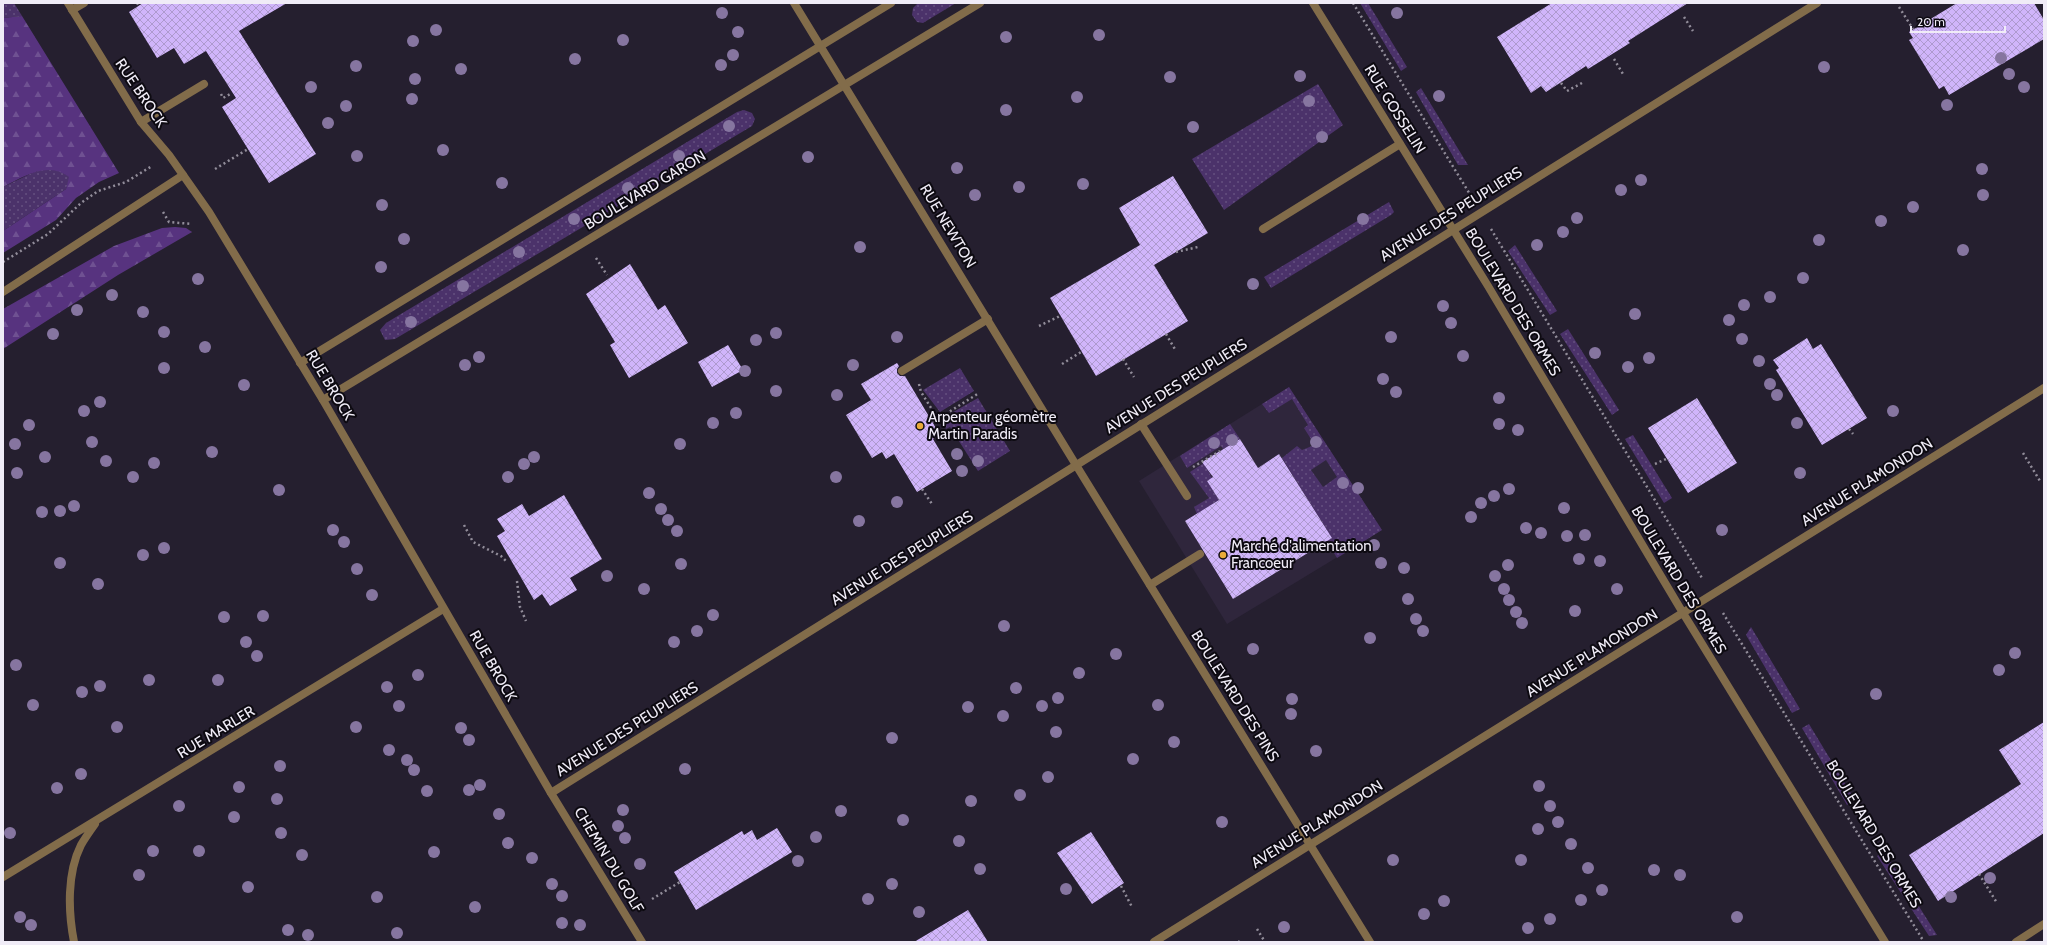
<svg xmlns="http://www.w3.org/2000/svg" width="2047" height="945" viewBox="0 0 2047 945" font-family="Cabin,sans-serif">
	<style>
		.built { fill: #2f263c }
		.grass { fill: url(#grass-dots); fill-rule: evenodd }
		.forest { fill: url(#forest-firs) }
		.building { fill: url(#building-cross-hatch) }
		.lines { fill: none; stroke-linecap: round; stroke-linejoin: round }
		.path { stroke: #928d9a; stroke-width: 2.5; stroke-dasharray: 2 3; stroke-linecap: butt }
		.service { stroke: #826c4a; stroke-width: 8 }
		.minor { stroke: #826c4a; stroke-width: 8 }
		.tertiary { stroke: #826c4a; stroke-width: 8 }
		.tree { fill: #8675a0 }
		.poi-dot { fill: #e9ab38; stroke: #0d0a11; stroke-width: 1.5 }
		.labels { text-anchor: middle; stroke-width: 4; stroke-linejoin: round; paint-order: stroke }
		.street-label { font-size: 15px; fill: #f0ecf7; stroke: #0d0a11 }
		.poi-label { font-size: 15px; fill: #f0ecf7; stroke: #0d0a11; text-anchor: start }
	</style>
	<defs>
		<pattern id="grass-dots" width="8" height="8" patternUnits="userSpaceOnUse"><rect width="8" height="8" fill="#4b326a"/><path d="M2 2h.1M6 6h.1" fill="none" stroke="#655080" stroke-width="1.8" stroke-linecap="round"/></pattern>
		<pattern id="forest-firs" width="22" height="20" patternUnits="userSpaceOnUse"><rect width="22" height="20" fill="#57337f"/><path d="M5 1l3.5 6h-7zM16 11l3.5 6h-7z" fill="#6f5192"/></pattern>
		<pattern id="building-cross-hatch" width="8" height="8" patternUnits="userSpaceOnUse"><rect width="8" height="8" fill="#d0b5fa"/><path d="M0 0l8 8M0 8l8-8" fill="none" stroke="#ae9ace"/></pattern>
	</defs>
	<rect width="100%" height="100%" fill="#251f2f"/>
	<!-- built -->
	<path class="built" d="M1289,387L1382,530L1227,624L1139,481Z"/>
	<!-- grass -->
	<path class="grass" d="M3,3H14L22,16L3,18Z
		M918,3H956L923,23L917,22L912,15L913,8Z
		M1360,3H1368L1407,67L1401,71Z
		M1318,84L1343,125L1224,210L1192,159Z
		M1421,88L1468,165H1458L1416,92Z
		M744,110L752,113L755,119L752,126L395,339L385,340L380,330L386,323L737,112Z
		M45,169L60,171L70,177L66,189L3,231V187L34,172Z
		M1389,202L1394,212L1391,215L1271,288L1264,277Z
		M1515,245L1557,311L1550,315L1508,251Z
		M1568,329L1619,410L1612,415L1560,334Z
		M960,368L974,391L940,412L923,390Z
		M1289,387L1382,530L1337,558L1327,541L1332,538L1282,458L1297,446L1302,450L1312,446L1316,447L1304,428L1308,425L1292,399L1269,413L1262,404ZM1326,460L1337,477L1323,487L1311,470Z
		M978,398L1010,451L978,471L950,427L946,429L941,419Z
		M1230,424L1240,439L1223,449L1221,446L1187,468L1180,456Z
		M1633,435L1672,498L1664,503L1625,439Z
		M1204,463L1212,478L1207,481L1219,500L1197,514L1194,507L1209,498L1190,472Z
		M1751,627L1800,709L1792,713L1746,635Z
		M1809,724L1855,800L1847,805L1802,728Z
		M1884,851L1937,935L1929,936L1877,856Z"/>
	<!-- forest -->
	<path class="forest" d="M22,16L119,173L99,182L76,198L56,220L3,253V231L66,189L69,177C47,161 25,176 3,187V18Z
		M175,227L186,228L192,232L118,275L3,349V309L114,246L162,228Z"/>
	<!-- building -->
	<path class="building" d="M143,3H287L239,31L316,154L269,183L222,107L236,98L206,51L184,64L174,48L157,58L129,12Z
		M1552,3H1688L1628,41L1630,43L1588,69L1586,66L1546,92L1541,86L1531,93L1497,37Z
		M1957,3H2034L2044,20V39L1949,95L1944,86L1939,89L1909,40L1913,38L1909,32Z
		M1173,176L1208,233L1154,265L1188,321L1096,376L1050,298L1140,245L1119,208Z
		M630,264L658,310L665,305L688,343L629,378L610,345L615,342L586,294Z
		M1807,338L1813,349L1821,344L1867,418L1822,445L1776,370L1779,368L1773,360Z
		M728,345L743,370L712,387L698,362Z
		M897,363L899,366L897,369V373L900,376H905L940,435L933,439L952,471L917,492L894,454L886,459L882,452L872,458L846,415L871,400L861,384Z
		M1697,398L1737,463L1688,493L1648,428Z
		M1240,439L1258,468L1279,454L1332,538L1233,599L1185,521L1219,500L1207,481L1213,477L1202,462Z
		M564,495L602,559L570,578L577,590L550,606L542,594L534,600L497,536L505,531L497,519L522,504L529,516Z
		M2044,722V833L1938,901L1909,855L2021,784L1999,750Z
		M777,828L792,852L696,910L674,872L742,831L744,835L752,830L757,840Z
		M1091,832L1124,883L1092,904L1057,853Z
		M968,910L988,942H914Z"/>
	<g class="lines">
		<!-- path -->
		<path class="path" d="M137,3L139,6
			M1353,3L1471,196
			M1899,7L1913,29
			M1684,17L1693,31
			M1614,59L1623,74
			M1561,83L1567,91L1582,83
			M221,94L223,98L232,93
			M215,169L248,149
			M163,212L169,222L192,224
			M1491,229L1702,578
			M1176,252L1198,247
			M596,258L607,275
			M3,262L48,234L81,203L98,191L126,182L152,166
			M1039,326L1060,316
			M1166,334L1176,351
			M1123,359L1134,377
			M1062,364L1081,352
			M919,384L921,392L938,419
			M933,422L979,393
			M1849,429L1853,434
			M2023,453L2040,481
			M1655,464L1666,459
			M1193,467L1220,451
			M922,489L932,504
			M464,525L473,542L501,556L506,561
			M517,581L520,607L526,621
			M1723,613L1924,942
			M1979,874L1997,903
			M1121,886L1132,907
			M652,899L680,882
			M1257,929L1265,942
			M1238,941L1239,942"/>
		<!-- service -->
		<path class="service" d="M72,10L84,3
			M141,122L204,84
			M1263,229L1400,144
			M3,292L183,175
			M902,371L988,319
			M1141,424L1187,496
			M1150,585L1200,554"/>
		<!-- minor -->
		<path class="minor" d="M1313,3L1488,286L1683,613L1885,942
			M300,363L891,3
			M323,400L980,3
			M551,793L1817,3
			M3,877L443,609
			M74,942C68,911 67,873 81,845C85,838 90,831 95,824
			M1154,942L2044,388
			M2016,942L2044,924"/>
		<!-- tertiary -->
		<path class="tertiary" d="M68,3L141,122L169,155L209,212L323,400L551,793L642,942
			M794,3L1076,465L1370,942"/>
	</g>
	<!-- trees -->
	<g class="tree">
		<circle cx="722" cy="13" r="6"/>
		<circle cx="1397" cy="13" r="6"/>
		<circle cx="436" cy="30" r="6"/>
		<circle cx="738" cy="32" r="6"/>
		<circle cx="1099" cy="35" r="6"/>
		<circle cx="1006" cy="37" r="6"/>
		<circle cx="623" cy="40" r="6"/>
		<circle cx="413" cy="41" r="6"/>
		<circle cx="733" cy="55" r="6"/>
		<circle cx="2001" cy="58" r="6"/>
		<circle cx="575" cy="59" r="6"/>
		<circle cx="721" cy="65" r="6"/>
		<circle cx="356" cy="66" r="6"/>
		<circle cx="1824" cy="67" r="6"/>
		<circle cx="461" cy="69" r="6"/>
		<circle cx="2009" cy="74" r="6"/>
		<circle cx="1300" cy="76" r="6"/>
		<circle cx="1170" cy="77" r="6"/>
		<circle cx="415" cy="79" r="6"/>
		<circle cx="311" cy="87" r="6"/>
		<circle cx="2024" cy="87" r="6"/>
		<circle cx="1439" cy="96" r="6"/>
		<circle cx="1077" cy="97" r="6"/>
		<circle cx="412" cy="99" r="6"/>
		<circle cx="1309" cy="101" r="6"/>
		<circle cx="1947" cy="105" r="6"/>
		<circle cx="346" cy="106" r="6"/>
		<circle cx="1006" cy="110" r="6"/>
		<circle cx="328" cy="123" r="6"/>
		<circle cx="729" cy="126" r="6"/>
		<circle cx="1193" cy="127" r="6"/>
		<circle cx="1322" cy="137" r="6"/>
		<circle cx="443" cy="150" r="6"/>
		<circle cx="357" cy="156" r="6"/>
		<circle cx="679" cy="156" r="6"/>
		<circle cx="808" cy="157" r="6"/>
		<circle cx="957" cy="168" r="6"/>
		<circle cx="1982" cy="169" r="6"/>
		<circle cx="1641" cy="180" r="6"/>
		<circle cx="502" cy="183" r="6"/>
		<circle cx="1083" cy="184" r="6"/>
		<circle cx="1019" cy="187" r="6"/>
		<circle cx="628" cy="188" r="6"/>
		<circle cx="1621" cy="190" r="6"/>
		<circle cx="975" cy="195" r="6"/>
		<circle cx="1983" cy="195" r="6"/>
		<circle cx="382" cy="205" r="6"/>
		<circle cx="1913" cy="207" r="6"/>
		<circle cx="1577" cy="218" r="6"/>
		<circle cx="574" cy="219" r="6"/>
		<circle cx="1363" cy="219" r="6"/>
		<circle cx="1881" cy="221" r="6"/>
		<circle cx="1563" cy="232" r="6"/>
		<circle cx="404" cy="239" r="6"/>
		<circle cx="1819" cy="240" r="6"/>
		<circle cx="1537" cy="245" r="6"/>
		<circle cx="860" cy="247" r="6"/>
		<circle cx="1963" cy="250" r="6"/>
		<circle cx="519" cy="252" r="6"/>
		<circle cx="381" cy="267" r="6"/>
		<circle cx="1803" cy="278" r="6"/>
		<circle cx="198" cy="279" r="6"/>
		<circle cx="1253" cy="284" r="6"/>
		<circle cx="463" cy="286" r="6"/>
		<circle cx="112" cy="295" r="6"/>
		<circle cx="1770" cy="297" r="6"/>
		<circle cx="1744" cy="305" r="6"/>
		<circle cx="1443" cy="306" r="6"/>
		<circle cx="77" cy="310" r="6"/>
		<circle cx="143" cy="312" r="6"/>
		<circle cx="1635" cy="314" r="6"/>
		<circle cx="1729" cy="320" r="6"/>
		<circle cx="411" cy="322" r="6"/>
		<circle cx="1451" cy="323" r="6"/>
		<circle cx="164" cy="332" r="6"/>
		<circle cx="776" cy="333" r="6"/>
		<circle cx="53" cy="334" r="6"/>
		<circle cx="897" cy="337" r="6"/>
		<circle cx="1391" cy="337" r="6"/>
		<circle cx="1742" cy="339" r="6"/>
		<circle cx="756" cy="340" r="6"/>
		<circle cx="205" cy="347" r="6"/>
		<circle cx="1595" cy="353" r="6"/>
		<circle cx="1463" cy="356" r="6"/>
		<circle cx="479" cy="357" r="6"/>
		<circle cx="1649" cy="358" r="6"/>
		<circle cx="1759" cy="361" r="6"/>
		<circle cx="465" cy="365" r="6"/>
		<circle cx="853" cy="365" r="6"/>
		<circle cx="1628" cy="367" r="6"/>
		<circle cx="164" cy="368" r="6"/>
		<circle cx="745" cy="371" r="6"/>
		<circle cx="1383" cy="379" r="6"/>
		<circle cx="1770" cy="384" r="6"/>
		<circle cx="244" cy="385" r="6"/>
		<circle cx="776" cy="391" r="6"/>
		<circle cx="1396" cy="392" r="6"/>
		<circle cx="837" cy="395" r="6"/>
		<circle cx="1777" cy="395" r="6"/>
		<circle cx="1499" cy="398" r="6"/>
		<circle cx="100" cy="402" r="6"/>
		<circle cx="84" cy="411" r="6"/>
		<circle cx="1893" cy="411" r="6"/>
		<circle cx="736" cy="413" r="6"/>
		<circle cx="713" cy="423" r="6"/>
		<circle cx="1797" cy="423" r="6"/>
		<circle cx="1499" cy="424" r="6"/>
		<circle cx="29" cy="425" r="6"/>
		<circle cx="1518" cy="430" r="6"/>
		<circle cx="1232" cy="440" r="6"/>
		<circle cx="92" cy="442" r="6"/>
		<circle cx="1316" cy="442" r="6"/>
		<circle cx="1214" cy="443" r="6"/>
		<circle cx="15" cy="444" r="6"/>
		<circle cx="680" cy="444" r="6"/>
		<circle cx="212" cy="452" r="6"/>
		<circle cx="957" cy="454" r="6"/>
		<circle cx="45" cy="457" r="6"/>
		<circle cx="534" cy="457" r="6"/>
		<circle cx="106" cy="461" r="6"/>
		<circle cx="978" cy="461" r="6"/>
		<circle cx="154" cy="463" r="6"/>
		<circle cx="524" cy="464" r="6"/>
		<circle cx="962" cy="471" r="6"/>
		<circle cx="17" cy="473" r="6"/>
		<circle cx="1800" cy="473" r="6"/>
		<circle cx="133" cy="477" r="6"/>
		<circle cx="508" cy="477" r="6"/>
		<circle cx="836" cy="477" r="6"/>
		<circle cx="1343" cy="483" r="6"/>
		<circle cx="1358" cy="488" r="6"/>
		<circle cx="1509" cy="489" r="6"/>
		<circle cx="279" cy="490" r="6"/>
		<circle cx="649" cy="493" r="6"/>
		<circle cx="1494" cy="496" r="6"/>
		<circle cx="897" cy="502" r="6"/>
		<circle cx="1481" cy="503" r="6"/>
		<circle cx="74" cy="506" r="6"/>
		<circle cx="1564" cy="508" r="6"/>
		<circle cx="661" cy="509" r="6"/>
		<circle cx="60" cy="511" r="6"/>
		<circle cx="42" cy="512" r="6"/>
		<circle cx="1471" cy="517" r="6"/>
		<circle cx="668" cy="520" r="6"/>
		<circle cx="859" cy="521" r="6"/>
		<circle cx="1526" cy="528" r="6"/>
		<circle cx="333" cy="530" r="6"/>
		<circle cx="1722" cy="530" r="6"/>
		<circle cx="677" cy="531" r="6"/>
		<circle cx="1541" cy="533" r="6"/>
		<circle cx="1585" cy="535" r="6"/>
		<circle cx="1567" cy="536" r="6"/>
		<circle cx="344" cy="542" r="6"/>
		<circle cx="1374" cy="545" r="6"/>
		<circle cx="164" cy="548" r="6"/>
		<circle cx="143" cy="555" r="6"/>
		<circle cx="1579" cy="559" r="6"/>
		<circle cx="1600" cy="561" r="6"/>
		<circle cx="60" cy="563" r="6"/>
		<circle cx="1381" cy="563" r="6"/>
		<circle cx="681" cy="564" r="6"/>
		<circle cx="1508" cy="565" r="6"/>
		<circle cx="1404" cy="568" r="6"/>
		<circle cx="357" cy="569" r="6"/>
		<circle cx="607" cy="576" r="6"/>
		<circle cx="1495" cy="576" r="6"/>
		<circle cx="98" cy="584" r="6"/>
		<circle cx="644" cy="589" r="6"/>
		<circle cx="1504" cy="589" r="6"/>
		<circle cx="1617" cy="589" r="6"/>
		<circle cx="372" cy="595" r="6"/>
		<circle cx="1408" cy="599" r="6"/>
		<circle cx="1509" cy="600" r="6"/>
		<circle cx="1575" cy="611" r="6"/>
		<circle cx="1516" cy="612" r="6"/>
		<circle cx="713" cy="615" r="6"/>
		<circle cx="263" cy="616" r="6"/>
		<circle cx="224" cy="617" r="6"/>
		<circle cx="1416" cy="619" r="6"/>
		<circle cx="1522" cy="623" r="6"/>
		<circle cx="1004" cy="626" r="6"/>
		<circle cx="697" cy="631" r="6"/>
		<circle cx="1423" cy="631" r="6"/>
		<circle cx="1370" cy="638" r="6"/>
		<circle cx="246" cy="642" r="6"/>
		<circle cx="674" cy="642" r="6"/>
		<circle cx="1253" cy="649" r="6"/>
		<circle cx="2015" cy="653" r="6"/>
		<circle cx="1116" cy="654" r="6"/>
		<circle cx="257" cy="656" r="6"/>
		<circle cx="16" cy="665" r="6"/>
		<circle cx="1999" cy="670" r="6"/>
		<circle cx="1079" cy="673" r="6"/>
		<circle cx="418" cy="675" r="6"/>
		<circle cx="149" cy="680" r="6"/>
		<circle cx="218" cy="680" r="6"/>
		<circle cx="100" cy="686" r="6"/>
		<circle cx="387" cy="687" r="6"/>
		<circle cx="1016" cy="688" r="6"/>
		<circle cx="82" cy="692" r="6"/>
		<circle cx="1876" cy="694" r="6"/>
		<circle cx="1058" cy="698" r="6"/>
		<circle cx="1292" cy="699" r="6"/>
		<circle cx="33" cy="705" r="6"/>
		<circle cx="1158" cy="705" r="6"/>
		<circle cx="399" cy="706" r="6"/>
		<circle cx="1042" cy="706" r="6"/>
		<circle cx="968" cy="707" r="6"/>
		<circle cx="1291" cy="714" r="6"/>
		<circle cx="1003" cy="716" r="6"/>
		<circle cx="117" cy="727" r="6"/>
		<circle cx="356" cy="727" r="6"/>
		<circle cx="461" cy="728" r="6"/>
		<circle cx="1056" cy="732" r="6"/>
		<circle cx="892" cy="738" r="6"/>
		<circle cx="469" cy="740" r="6"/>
		<circle cx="1174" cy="742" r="6"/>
		<circle cx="389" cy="750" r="6"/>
		<circle cx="1316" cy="751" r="6"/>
		<circle cx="1133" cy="759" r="6"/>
		<circle cx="407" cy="760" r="6"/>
		<circle cx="280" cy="766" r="6"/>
		<circle cx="685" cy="769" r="6"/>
		<circle cx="414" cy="770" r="6"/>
		<circle cx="81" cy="774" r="6"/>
		<circle cx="1048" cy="777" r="6"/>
		<circle cx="480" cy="785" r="6"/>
		<circle cx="1539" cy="786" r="6"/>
		<circle cx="239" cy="787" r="6"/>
		<circle cx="57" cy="788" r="6"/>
		<circle cx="469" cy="790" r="6"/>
		<circle cx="427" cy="791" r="6"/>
		<circle cx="1020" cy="795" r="6"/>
		<circle cx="277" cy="799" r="6"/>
		<circle cx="971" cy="801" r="6"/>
		<circle cx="179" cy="806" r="6"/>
		<circle cx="1550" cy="806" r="6"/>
		<circle cx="623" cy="810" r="6"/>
		<circle cx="841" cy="811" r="6"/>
		<circle cx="499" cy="814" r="6"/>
		<circle cx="234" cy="817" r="6"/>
		<circle cx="903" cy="820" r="6"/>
		<circle cx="1222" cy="822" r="6"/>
		<circle cx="1558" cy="822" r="6"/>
		<circle cx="618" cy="826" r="6"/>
		<circle cx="1538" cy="829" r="6"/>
		<circle cx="10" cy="833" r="6"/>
		<circle cx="281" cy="833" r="6"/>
		<circle cx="816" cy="837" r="6"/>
		<circle cx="625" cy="838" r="6"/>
		<circle cx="959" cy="841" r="6"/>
		<circle cx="508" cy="843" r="6"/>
		<circle cx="1571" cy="844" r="6"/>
		<circle cx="153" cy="851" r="6"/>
		<circle cx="199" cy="851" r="6"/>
		<circle cx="434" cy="852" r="6"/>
		<circle cx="302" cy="855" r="6"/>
		<circle cx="532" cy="858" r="6"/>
		<circle cx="1393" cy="860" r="6"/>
		<circle cx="1521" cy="860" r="6"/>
		<circle cx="798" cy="861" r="6"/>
		<circle cx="640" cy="864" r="6"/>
		<circle cx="1588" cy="868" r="6"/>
		<circle cx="980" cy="869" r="6"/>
		<circle cx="1654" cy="870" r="6"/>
		<circle cx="139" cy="875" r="6"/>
		<circle cx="1680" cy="875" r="6"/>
		<circle cx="1990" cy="878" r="6"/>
		<circle cx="552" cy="884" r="6"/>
		<circle cx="892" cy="884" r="6"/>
		<circle cx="248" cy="887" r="6"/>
		<circle cx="1066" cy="889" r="6"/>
		<circle cx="1602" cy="890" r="6"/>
		<circle cx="562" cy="896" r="6"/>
		<circle cx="377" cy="897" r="6"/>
		<circle cx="1951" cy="897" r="6"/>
		<circle cx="868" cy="899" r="6"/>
		<circle cx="1581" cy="900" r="6"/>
		<circle cx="1444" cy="901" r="6"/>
		<circle cx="475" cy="907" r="6"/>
		<circle cx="919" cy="912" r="6"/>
		<circle cx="1424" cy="914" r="6"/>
		<circle cx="20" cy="917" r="6"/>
		<circle cx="1737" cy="917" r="6"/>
		<circle cx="1550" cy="919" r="6"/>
		<circle cx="562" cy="923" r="6"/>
		<circle cx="31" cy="925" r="6"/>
		<circle cx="580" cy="925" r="6"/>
		<circle cx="1284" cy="927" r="6"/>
		<circle cx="1528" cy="928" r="6"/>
		<circle cx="288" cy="930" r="6"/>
		<circle cx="397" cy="933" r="6"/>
		<circle cx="308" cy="935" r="6"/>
	</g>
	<!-- markers -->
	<g class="poi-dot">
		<circle cx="920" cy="426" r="4"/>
		<circle cx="1223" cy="555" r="4"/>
	</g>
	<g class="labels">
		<!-- street labels -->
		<g class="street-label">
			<text transform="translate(141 93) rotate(56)" y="5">RUE BROCK</text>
			<text transform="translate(1395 109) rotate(58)" y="5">RUE GOSSELIN</text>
			<text transform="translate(645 190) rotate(-31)" y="5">BOULEVARD GARON</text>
			<text transform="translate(1451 214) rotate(-32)" y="5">AVENUE DES PEUPLIERS</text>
			<text transform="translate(948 226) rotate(59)" y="5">RUE NEWTON</text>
			<text transform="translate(1513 302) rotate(59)" y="5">BOULEVARD DES ORMES</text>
			<text transform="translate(330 385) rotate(59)" y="5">RUE BROCK</text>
			<text transform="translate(1176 386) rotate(-32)" y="5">AVENUE DES PEUPLIERS</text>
			<text transform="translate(1867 482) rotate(-32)" y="5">AVENUE PLAMONDON</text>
			<text transform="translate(902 558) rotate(-32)" y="5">AVENUE DES PEUPLIERS</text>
			<text transform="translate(1679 580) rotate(59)" y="5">BOULEVARD DES ORMES</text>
			<text transform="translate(1592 653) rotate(-32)" y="5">AVENUE PLAMONDON</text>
			<text transform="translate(493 666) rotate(60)" y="5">RUE BROCK</text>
			<text transform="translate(1235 696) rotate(58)" y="5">BOULEVARD DES PINS</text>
			<text transform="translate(627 729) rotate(-32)" y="5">AVENUE DES PEUPLIERS</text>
			<text transform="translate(216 732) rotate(-31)" y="5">RUE MARLER</text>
			<text transform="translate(1317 824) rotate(-32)" y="5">AVENUE PLAMONDON</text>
			<text transform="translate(1874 834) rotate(59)" y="5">BOULEVARD DES ORMES</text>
			<text transform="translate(609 860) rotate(59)" y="5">CHEMIN DU GOLF</text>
		</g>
		<!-- poi labels -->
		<g class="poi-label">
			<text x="928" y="422">Arpenteur géomètre<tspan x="928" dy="17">Martin Paradis</tspan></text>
			<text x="1231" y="551">Marché d'alimentation<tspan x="1231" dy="17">Francoeur</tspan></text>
		</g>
	</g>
	<!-- border -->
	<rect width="2047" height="945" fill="none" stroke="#f0ecf7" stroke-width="8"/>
	<!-- scale -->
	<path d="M1911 26v6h94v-6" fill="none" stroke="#f0ecf7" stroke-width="2"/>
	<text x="1917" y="26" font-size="12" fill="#f0ecf7" stroke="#0d0a11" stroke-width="3" paint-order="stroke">20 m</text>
</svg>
